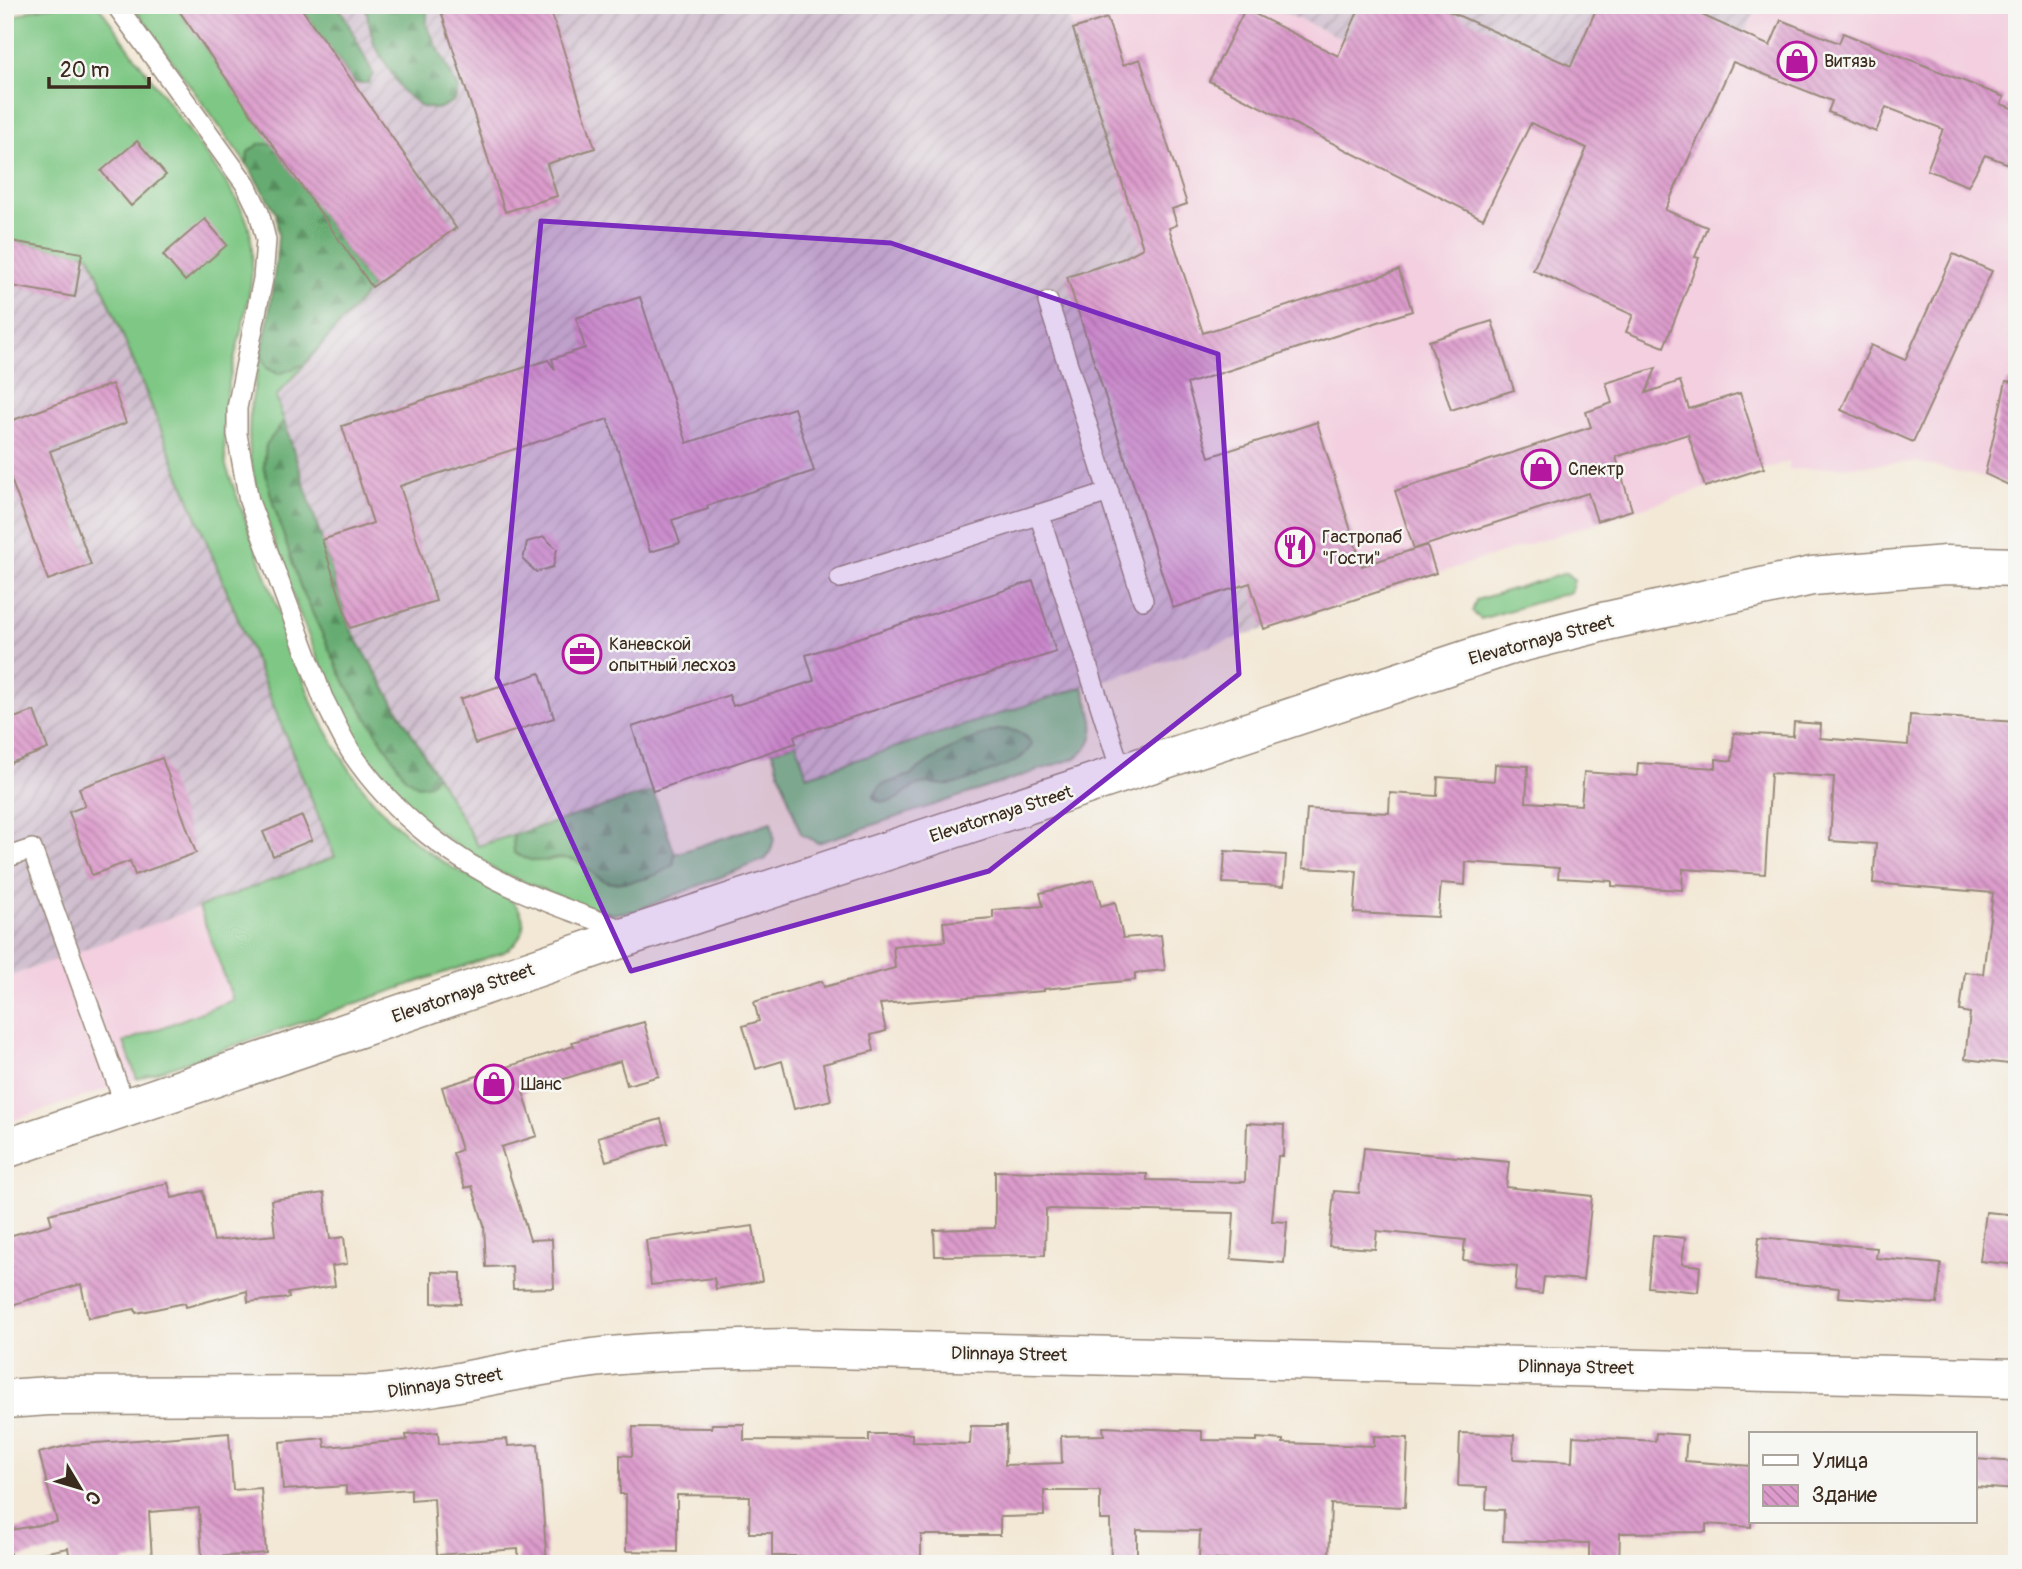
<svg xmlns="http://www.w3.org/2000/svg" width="2022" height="1569" viewBox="0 0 2022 1569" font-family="Pangolin,sans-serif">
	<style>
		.built { fill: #f3cfdf }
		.industrial { fill: url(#industrial-furrows) }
		.grass { fill: #7ec784; stroke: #5c7851; stroke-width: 2 }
		.forest { fill: url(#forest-firs); stroke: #506b48; stroke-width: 2 }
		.building { fill: url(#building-back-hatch) }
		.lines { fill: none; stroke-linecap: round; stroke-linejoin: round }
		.lane-casing { stroke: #97897a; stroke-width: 22 }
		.street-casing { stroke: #97897a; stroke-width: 41 }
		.secondary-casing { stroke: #97897a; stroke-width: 41 }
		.lane { stroke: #fff; stroke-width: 19 }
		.street { stroke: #fff; stroke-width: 38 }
		.secondary { stroke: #fff; stroke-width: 38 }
		.marked { fill: #7b2cbf; fill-opacity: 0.2; stroke: #7b2cbf; stroke-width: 5; stroke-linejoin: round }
		.labels { text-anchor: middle; stroke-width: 5; stroke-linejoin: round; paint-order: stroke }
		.poi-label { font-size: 18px; fill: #3b2a1e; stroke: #f6f6f2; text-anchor: start }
		.street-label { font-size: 18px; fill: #3b2a1e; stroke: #f6f6f2 }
	</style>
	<defs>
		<pattern id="industrial-furrows" width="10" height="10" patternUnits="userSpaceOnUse" patternTransform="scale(1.75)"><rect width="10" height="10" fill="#cfbdce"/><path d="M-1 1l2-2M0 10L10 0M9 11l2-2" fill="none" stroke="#a99aa7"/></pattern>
		<pattern id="forest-firs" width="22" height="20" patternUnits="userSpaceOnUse" patternTransform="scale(1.75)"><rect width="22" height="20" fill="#66ac72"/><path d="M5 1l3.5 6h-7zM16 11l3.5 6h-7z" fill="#558c5d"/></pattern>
		<pattern id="building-back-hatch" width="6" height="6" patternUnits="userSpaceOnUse" patternTransform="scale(1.75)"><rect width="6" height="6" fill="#dc9bcc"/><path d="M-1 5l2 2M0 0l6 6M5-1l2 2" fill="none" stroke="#b47fa5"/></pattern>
	</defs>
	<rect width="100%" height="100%" fill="#f6f6f2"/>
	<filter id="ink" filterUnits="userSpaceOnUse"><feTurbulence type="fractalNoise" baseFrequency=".0143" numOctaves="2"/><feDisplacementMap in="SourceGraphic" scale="14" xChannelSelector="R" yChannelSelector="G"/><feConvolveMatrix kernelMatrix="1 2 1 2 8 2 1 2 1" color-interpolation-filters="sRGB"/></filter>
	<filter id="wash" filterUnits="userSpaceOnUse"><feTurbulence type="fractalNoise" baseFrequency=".00686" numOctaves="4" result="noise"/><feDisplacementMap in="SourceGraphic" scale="28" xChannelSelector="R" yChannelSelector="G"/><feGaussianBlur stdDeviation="1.57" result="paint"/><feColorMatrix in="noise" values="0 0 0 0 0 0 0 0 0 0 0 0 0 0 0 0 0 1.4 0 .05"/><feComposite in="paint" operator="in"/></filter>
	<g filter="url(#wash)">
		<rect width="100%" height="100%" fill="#f3e8d6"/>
		<!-- built -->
		<path class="built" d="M1065,5H1267L1675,188L1755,11L1740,5H2017L2016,485L1916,462L1789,470V461L1264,629Z
			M199,907L234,1000L124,1042L137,1079L5,1123V978Z"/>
		<!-- industrial -->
		<path class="industrial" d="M175,5H1065L1264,629L807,776L796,743L478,846L350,628L276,397L372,287Z
			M1267,5H1740L1755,11L1675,188Z
			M5,240L90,255L335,858L5,978Z"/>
		<!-- grass -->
		<path class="grass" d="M59,5H98L230,188C238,202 247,216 250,232C261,290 231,350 225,407C223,427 224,446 226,466L313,705C345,770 386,829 450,866C469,878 505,890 518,908C530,926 520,943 504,952L137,1079L124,1042L233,1000L199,907L335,857L90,255L5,240V21L31,10Z
			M132,5H175L273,144H259L248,152L247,165Z
			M261,354L267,368L278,374L305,364L276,397L284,421L266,445L264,467L273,503L300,586L344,681L368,720L430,784L436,775L478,846L513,835L514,853L547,861L560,857L577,860L592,872L673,865L675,854L771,822C775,837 775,845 766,859L635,911L613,914L584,906L499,872L471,857L413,812L382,780L368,760L349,731L329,687L297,607L257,491L250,457L249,434L250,410Z
			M1566,573L1574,580L1571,592L1481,619L1472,612L1476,600Z
			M1083,687C1092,716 1104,736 1076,758L818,843L801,834L772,751L796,743L807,776Z"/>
		<!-- forest -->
		<path class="forest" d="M299,5H336L343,13L373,74L368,83H354Z
			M365,5H427V26L458,89L455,100L438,109L422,107L403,92L374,44Z
			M259,144H273L372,287L305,364L279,374L267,368L261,354L268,320L276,260L278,236L276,213L247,165L248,152Z
			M284,421L350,628L436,775L430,784L418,786L405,777L344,681L300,586L273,503L264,467L266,445Z
			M1000,729C1014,730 1023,731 1032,744C1028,751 1024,756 1017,760C1009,765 957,785 949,785C940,786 931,782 921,784C902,789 901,805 877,801L873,797L881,785L910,775L929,761L964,742Z
			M653,791L675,854L673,865C657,876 643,881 623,882C619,882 611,884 607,882C593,877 585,862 571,859C544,854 545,870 514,853L513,835Z"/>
		<g id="blocks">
			<!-- building -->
			<path class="building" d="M175,5H299L456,228L372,287Z
				M439,5H549L595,148L547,164L557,196L505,212Z
				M1361,5H1435L1571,66L1598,5H1680L1770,46L1781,20L1839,43L1843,33L2004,97L2001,104L2017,110V167L1985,155L1968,186L1927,170L1943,129L1886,107L1876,132L1828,112L1832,101L1733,62L1665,210L1707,227L1695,257L1699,258L1664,347L1626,332L1633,315L1533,270L1587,148L1531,123L1483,219L1209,81L1245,9L1338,56Z
				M1107,18L1123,65L1140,59L1187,204L1172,209L1177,225L1169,228L1203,333L1399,270L1412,311L1187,384L1209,457L1317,422L1362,566L1427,545L1436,573L1264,629L1250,583L1173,608L1067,277L1122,259L1143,248L1073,29Z
				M137,141L166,175L131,206L101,171Z
				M205,219L227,245L185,281L163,255Z
				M5,240L82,253L75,297L5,285Z
				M1953,254L1992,271L1913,442L1841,410L1871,345L1905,360Z
				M640,297L687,443L794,408L814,471L707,506L708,509L672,520L680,543L650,552L608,419L400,486L436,601L350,628L322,540L373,523L342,426L548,360L555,370L552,359L585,348L576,318Z
				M1492,321L1514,390L1451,410L1429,341Z
				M1656,368L1646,393L1680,381L1689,409L1740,393L1764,468L1705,487L1688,434L1616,457L1632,510L1597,521L1588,493L1414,549L1395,491L1591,427L1586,412L1612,403L1606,383Z
				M2006,381L2017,382V489L1985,474Z
				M112,384L126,423L50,451L91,565L48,580L5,463V423Z
				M544,537L557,549L553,567L536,572L523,560L527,542Z
				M1033,581L1056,652L794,736L796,743L653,791L632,727L729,695L733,706L814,681L806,655Z
				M540,673L554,718L475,744L460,699Z
				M34,711L48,749L5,765V721Z
				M1910,715L2017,722V1065L1965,1059L1970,1013L1960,1011L1965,972L1983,974L1993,893L1873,883L1876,844L1830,841L1834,777L1771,773L1765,874L1683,869L1682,890L1612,886V881L1558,878L1559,868L1466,862L1465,885L1441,883L1438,917L1354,913L1357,871L1303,868L1307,809L1389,813L1390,793L1437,796L1438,777L1494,781L1495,764L1528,766L1526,802L1581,805L1584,772L1637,776L1638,763L1716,768V759L1732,761L1734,733L1793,736L1794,722L1821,724L1820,738L1908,745Z
				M162,758L196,853L135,875L130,861L92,875L69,812L85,806L79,788Z
				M302,816L312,840L273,856L263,832Z
				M1225,851L1286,855L1284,886L1223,883Z
				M1094,880L1101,906L1115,902L1123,938L1161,935L1165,970L1135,973V980L1044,989V991L880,1004L886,1031L871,1035L874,1051L823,1064L831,1100L794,1109L782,1061L756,1069L743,1026L759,1021L754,1002L822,981L824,987L895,968L893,946L945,941L943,922L993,918V910L1043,906L1040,893Z
				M644,1022L659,1076L627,1085L620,1061L523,1092L537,1136L501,1147L530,1240L552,1239L554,1288L513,1289L512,1266L486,1267L484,1225L472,1186L465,1188L453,1153L461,1150L442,1087L574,1046L572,1042Z
				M661,1119L668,1143L606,1161L598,1137Z
				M1247,1123L1284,1125L1283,1156H1278L1272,1221L1287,1222L1284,1263L1231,1259L1234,1213L1149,1211L1046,1209L1045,1255L935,1256L934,1230L995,1228V1171L1147,1174V1180L1245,1182Z
				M1364,1148L1509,1162L1506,1187L1592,1196L1583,1280L1544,1277L1542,1294L1515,1291L1517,1266L1463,1260L1465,1240L1377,1231L1375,1249L1329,1246L1334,1191L1359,1193Z
				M168,1183L172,1198L203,1191L214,1241L275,1235L271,1200L324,1193L330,1239L344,1237L347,1264L332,1266L335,1286L288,1293L289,1298L248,1302L247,1291L186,1307L185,1303L136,1313L135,1309L88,1318L81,1284L5,1307V1237L52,1224L49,1214Z
				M1986,1212L2017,1215V1265L1980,1261Z
				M753,1226L762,1281L716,1289L714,1278L651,1285L646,1240Z
				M1653,1235L1685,1238L1682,1264L1700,1266L1698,1292L1648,1287Z
				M1759,1237L1877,1248L1876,1258L1941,1264L1937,1304L1838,1297L1839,1288L1755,1280Z
				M432,1272L461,1273V1304L432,1303Z
				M712,1424H744V1440L869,1441V1434H912V1442L970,1444L971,1426H1006L1005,1465L1062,1463L1061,1436L1104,1435L1103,1427L1202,1431V1440L1257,1441V1438L1283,1440V1443L1374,1446V1436L1408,1438L1405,1507L1331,1504L1329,1560L1282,1558L1281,1564H1241V1561L1199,1559L1200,1531L1137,1530V1564H1111L1110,1520H1100V1491H1044V1516L1000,1517V1535H921V1564H801V1556H772V1533H749L750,1496L677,1495V1552L626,1551V1494H620V1455L632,1456L633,1427L711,1428Z
				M438,1432L439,1444L507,1439L508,1446L538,1444L547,1564H519L518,1549L437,1555L434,1498L411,1500V1489L346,1494V1486L283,1490L280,1442L324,1438L325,1447L407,1440L406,1435Z
				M229,1433L233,1490L261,1488L266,1553L202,1558L199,1508L149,1512L152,1559L124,1561V1564H71L68,1548L11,1559L5,1531L57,1522L39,1453L70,1445Z
				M1460,1433L1514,1435L1513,1459L1572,1462L1573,1436L1655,1441L1656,1433L1687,1435L1685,1461L1751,1466V1527L1706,1524V1532L1620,1533L1619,1564H1589V1543L1503,1541L1504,1510L1486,1509L1487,1487L1458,1486Z
				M1975,1459L2017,1462V1490L1975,1487Z"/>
		</g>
	</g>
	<g filter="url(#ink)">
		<use href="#blocks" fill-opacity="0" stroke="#97897a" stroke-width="2"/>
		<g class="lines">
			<defs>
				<path id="lane" d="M116,5L246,185L259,212L266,240L263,279L237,408V434L249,501L323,698C333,717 341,737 353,755C394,815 455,862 521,891C557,907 595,919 631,933
					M1048,302L1143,600
					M1039,514L1122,774
					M840,578L1109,492
					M5,858L32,849L126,1108"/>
				<path id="street" d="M5,1399L49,1396L369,1395C437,1389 503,1372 571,1361C643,1350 718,1350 790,1348L2017,1378"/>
				<path id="secondary" d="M5,1149L635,934L1508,646L1607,621L1812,576L1946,565L2017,567"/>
			</defs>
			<!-- lane casing -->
			<use href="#lane" class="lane-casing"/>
			<!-- street casing -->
			<use href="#street" class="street-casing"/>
			<!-- secondary casing -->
			<use href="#secondary" class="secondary-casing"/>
			<!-- lane -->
			<use href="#lane" class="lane"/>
			<!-- street -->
			<use href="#street" class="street"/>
			<!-- secondary -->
			<use href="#secondary" class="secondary"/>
		</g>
	</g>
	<!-- marked area -->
	<path class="marked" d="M541,221L891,243L1218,354L1239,674L989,871L631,971L497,678Z"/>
	<!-- icons -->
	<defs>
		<symbol id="shop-ring" viewBox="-11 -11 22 22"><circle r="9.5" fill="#f6f6f2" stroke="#b5179e" stroke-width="1.5"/><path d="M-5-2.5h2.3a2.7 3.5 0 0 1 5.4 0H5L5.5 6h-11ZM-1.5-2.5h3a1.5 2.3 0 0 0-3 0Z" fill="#b5179e"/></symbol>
		<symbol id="restaurant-ring" viewBox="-11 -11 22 22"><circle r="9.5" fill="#f6f6f2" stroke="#b5179e" stroke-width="1.5"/><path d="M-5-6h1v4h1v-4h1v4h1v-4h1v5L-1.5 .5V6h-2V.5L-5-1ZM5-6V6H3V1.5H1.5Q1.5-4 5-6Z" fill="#b5179e"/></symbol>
		<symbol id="office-ring" viewBox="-11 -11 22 22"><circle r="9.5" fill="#f6f6f2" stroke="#b5179e" stroke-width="1.5"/><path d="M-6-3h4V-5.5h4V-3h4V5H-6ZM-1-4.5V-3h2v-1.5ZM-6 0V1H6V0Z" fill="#b5179e"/></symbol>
	</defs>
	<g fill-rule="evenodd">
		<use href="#shop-ring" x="1775" y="39" width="44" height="44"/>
		<use href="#shop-ring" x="1519" y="447" width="44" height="44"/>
		<use href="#restaurant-ring" x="1273" y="525" width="44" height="44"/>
		<use href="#office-ring" x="560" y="632" width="44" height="44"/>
		<use href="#shop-ring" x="472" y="1062" width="44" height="44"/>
	</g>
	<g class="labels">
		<!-- poi labels -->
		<g class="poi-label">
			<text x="1824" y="67">Витязь</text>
			<text x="1568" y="475">Спектр</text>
			<text x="1322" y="543">Гастропаб<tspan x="1322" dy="21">"Гости"</tspan></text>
			<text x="609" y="650">Каневской<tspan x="609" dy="21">опытный лесхоз</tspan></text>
			<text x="521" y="1090">Шанс</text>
		</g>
		<!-- street labels -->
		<g class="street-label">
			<text transform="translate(1541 640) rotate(-15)" y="6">Elevatornaya Street</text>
			<text transform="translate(1001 814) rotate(-18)" y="6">Elevatornaya Street</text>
			<text transform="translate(463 993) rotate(-19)" y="6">Elevatornaya Street</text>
			<text transform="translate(1009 1354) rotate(1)" y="6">Dlinnaya Street</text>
			<text transform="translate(1576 1367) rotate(1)" y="6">Dlinnaya Street</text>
			<text transform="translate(445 1383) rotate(-9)" y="6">Dlinnaya Street</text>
		</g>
	</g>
	<!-- margin -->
	<rect width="2022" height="1569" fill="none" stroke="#f6f6f2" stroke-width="28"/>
	<!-- legend -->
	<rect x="1749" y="1432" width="228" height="91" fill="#f6f6f2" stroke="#aba49d" stroke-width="2"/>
	<rect x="1763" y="1455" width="35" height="10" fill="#ffffff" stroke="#aba49d" stroke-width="2"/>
	<text x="1812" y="1468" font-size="21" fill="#3b2a1e">Улица</text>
	<rect x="1763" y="1485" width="35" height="21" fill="url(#building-back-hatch)" stroke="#aba49d" stroke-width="2"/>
	<text x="1812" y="1502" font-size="21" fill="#3b2a1e">Здание</text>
	<!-- north arrow -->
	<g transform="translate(80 1488) rotate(128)" stroke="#f6f6f2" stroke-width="5" paint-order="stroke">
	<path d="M0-5L12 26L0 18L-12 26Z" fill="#3b2a1e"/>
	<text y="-10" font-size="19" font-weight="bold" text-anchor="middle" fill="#3b2a1e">С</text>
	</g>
	<!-- scale -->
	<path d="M49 77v10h100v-10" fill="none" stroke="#3b2a1e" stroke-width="3.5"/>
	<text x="60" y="77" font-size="21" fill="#3b2a1e" stroke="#f6f6f2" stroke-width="5" paint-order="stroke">20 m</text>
</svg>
